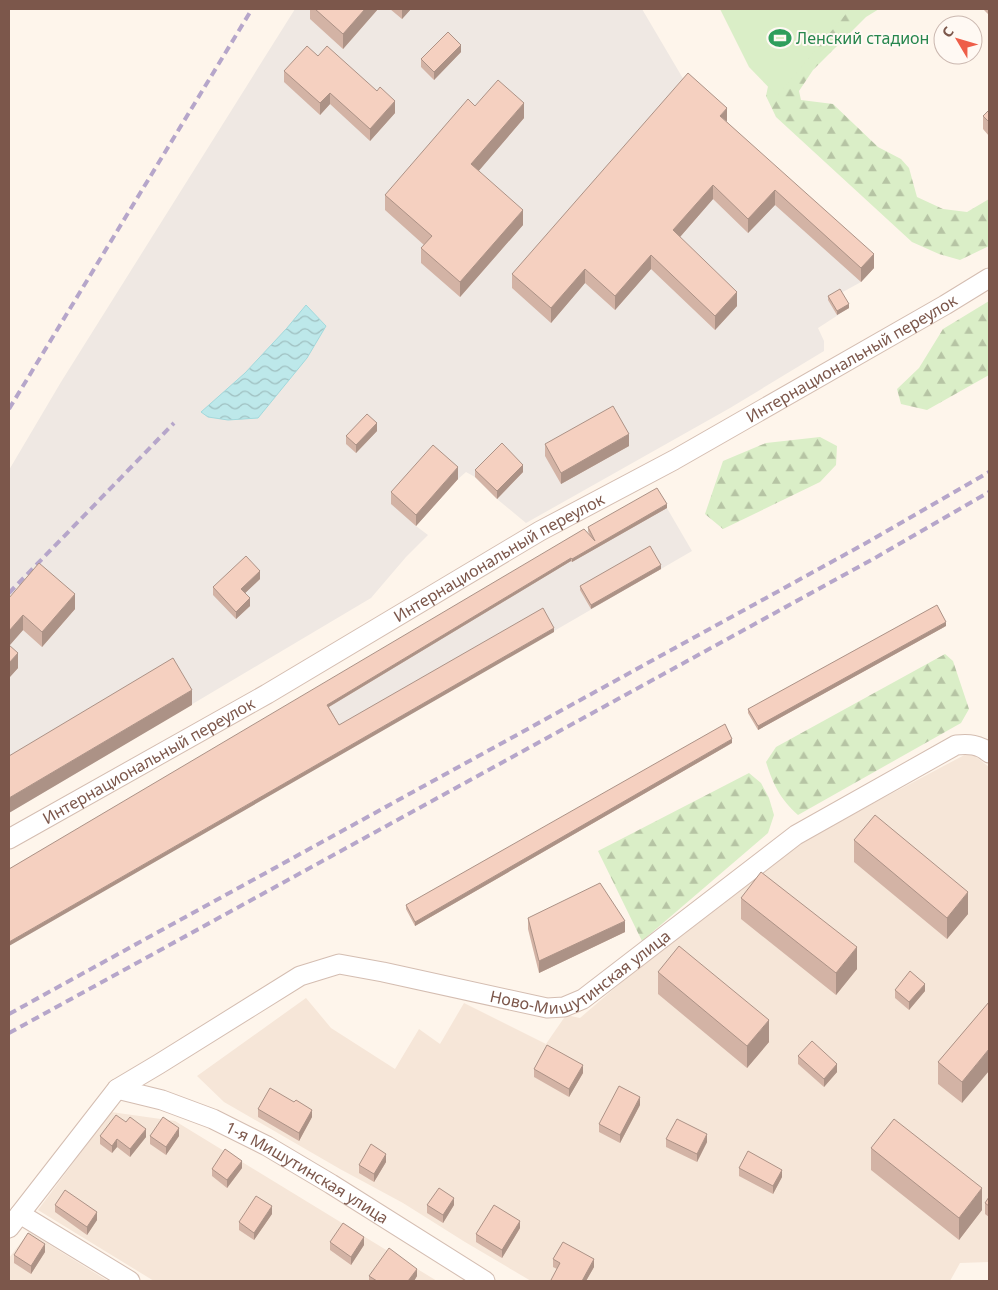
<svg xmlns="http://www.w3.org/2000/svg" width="998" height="1290" viewBox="0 0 998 1290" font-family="'Noto Sans',sans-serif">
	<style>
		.residential { fill: #f6e6d8 }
		.industrial { fill: #efe8e3 }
		.forest { fill: url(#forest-firs) }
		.green { fill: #daeec7 }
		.water { fill: url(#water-waves); stroke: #a2d9dc }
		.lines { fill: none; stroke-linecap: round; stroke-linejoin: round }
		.street-casing { stroke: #d4bdb1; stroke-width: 21 }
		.street { stroke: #fff; stroke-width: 19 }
		.rail { stroke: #b6a6ca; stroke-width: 4; stroke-dasharray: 8 5; stroke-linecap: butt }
		.wall { fill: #d3b3a5 }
		.shaded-wall { fill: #ac9286 }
		.building { fill: #f5d0c0; stroke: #ac9286 }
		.labels { text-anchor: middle; stroke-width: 4; stroke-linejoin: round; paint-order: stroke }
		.leisure-label { font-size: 16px; fill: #27864d; stroke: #fff9f3; text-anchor: start }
		.street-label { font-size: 16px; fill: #7c574b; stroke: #fff9f3 }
	</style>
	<defs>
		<pattern id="forest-firs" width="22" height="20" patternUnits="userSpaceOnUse" patternTransform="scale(1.25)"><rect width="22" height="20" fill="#daeec7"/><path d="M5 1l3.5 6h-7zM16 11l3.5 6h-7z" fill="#b6c4a4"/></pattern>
		<pattern id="water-waves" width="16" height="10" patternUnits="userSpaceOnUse" patternTransform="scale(1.25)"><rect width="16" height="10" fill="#bde8ea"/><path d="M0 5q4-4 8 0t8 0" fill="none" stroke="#9fbfc0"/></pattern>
	</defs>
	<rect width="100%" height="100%" fill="#fef5eb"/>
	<!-- residential -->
	<path class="residential" d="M970,752L989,767V1262L960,1263L950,1281H531L465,1242L403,1203L340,1169L224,1102L197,1076L306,998L331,1028L395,1069L419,1029L440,1044L464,1003L546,1044L566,1015L580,1018L624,980L806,839Z
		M111,1112L175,1121L437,1281H154L38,1210Z
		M29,1232L108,1281H9V1258Z"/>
	<!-- industrial -->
	<path class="industrial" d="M295,9H642L688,87L711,141L874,268L861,282L841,293L849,308L818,328L824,341V351L730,408L526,523L497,499L475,477L466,472L458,479L416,526L428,535L406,557L371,598L9,813V470L61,382Z
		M657,491L692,551L444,695L9,946V873L542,557Z"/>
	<!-- forest -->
	<path class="forest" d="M817,9H879L866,17L813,70L799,91L801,100L833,104L878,147L901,159L909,168L917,197L943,209L967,212L989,199V246L960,260L939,254L912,242L776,117L766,96L771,72Z
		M989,301V375L927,410L901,404L897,389L919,368L943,329Z
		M820,437L837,446L836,465L820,482L723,529L705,514L723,461L766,443Z
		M945,654L953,661L969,709L961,723L798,815C780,799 773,784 766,762L776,747Z
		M749,773L761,783L769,798L774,815L768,833L642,941L598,851Z"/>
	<!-- green -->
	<path class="green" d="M720,9H850L777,96L749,67Z"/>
	<!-- water -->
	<path class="water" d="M306,305L326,326L307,358L258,418L228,420L208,417L201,412L245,373L287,328Z"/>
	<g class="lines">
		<defs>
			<g id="street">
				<path id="s1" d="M9,839L267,694L540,531L674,460L945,305L989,278"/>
				<path id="s2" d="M117,1089L162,1100L213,1119L267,1146L331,1184L485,1281"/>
				<path d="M20,1214L130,1281"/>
				<path id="s3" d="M9,1228L117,1089L159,1064L300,976L339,964L383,972L547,1008L564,1007L583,999L796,835L956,745C969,744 979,744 989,753"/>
			</g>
		</defs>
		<!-- street casing -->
		<use href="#street" class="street-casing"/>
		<!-- street -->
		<use href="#street" class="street"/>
		<!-- rail -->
		<path class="rail" d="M9,409L252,9
			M9,593L174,423
			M9,1014L866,543L989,472
			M9,1033L875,558L989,492"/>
	</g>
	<!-- wall -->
	<path class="wall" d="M310,9H378L343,49L310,19Z
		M390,9H411L402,19Z
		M984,9H989V15L984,10Z
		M461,52L434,80L421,67V59Z
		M318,56L395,113L370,141L330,104L320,115L284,82V71Z
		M475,106L524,118L478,171L523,225L460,297L421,263V248L424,245L385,210V195Z
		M989,110V136L983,129V116Z
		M727,122L874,268L861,282L775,205L748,233L713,199L680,237L737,306L715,330L651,269L615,310L585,283L551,323L512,288V274Z
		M828,296L849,308L837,315L828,300Z
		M377,431L356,453L346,444V436Z
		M545,444L629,446L561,484L545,456Z
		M475,470L523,472L497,499L475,477Z
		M458,479L416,526L391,504V492Z
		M667,508L572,562L571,561L329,707L339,725L554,632L9,869L590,536L588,531V527Z
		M661,569L591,609L580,590V586Z
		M260,579L245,593L250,606L236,619L213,595V587Z
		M9,598L75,609L42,647L23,630L9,646L18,668L9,678Z
		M946,626L758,730L748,713V709Z
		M732,743L415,926L406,909V905Z
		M854,840L968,914L947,939L854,862Z
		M741,898L857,969L836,995L741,919Z
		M528,918L625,932L539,973L528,929Z
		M658,972L769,1042L747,1068L658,994Z
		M895,990L925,991L909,1010L895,998Z
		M989,1002L962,1103L938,1084V1062Z
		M798,1056L837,1072L824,1087L798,1064Z
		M534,1069L583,1073L569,1097L534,1077Z
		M294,1102L312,1117L299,1141L258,1117V1109Z
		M640,1105L620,1143L599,1132V1124Z
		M100,1136L146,1137L130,1157L117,1147L112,1153L100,1144Z
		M150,1136H179L166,1155L150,1144Z
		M666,1139L707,1142L697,1162L666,1147Z
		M871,1148L982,1210L959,1240L871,1170Z
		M386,1162L374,1182L359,1173V1165Z
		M242,1168L227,1188L212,1176V1169Z
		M739,1168L782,1177L773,1194L739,1176Z
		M989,1197V1217L985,1214V1203Z
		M55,1205L97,1220L87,1235L55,1212Z
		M427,1205H454L443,1223L427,1213Z
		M272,1214L254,1240L239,1230V1222Z
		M520,1228L502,1258L476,1242V1234Z
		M330,1242L364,1245L351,1265L330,1250Z
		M45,1252L31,1274L14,1263V1255Z
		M553,1259L594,1267L586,1281H551L557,1269L553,1267Z
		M369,1276H417L414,1281H369Z"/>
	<!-- shaded-wall -->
	<path class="shaded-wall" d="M365,9H378L343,49V34Z
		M402,9H411L402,19Z
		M461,45V52L434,80V72Z
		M330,93V104L320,115V103Z
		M395,101V113L370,141V129Z
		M524,103V118L471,180V164Z
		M727,108V122L720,116Z
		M713,185V199L673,245V230Z
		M775,190V205L748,233V219Z
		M523,210V225L460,297V282Z
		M874,254V268L861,282V268Z
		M651,255V269L615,310V296Z
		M585,269V283L551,323V308Z
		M737,292V306L715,330V316Z
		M849,304V308L837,315V311Z
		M377,423V431L356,453V445Z
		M629,434V446L561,484V473Z
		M523,465V472L497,499V491Z
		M458,467V479L416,526V515Z
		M667,504V508L572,562V559Z
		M571,558V561L327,708V705Z
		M661,565V569L591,609V605Z
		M260,571V579L241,597V589Z
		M75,594V609L42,647V632Z
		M250,598V606L236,619V612Z
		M23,615V630L9,646V631Z
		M946,622V626L758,730V726Z
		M554,628V632L9,946V942Z
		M18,653V668L9,678V663Z
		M192,690V705L9,813V798Z
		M732,739V743L415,926V922Z
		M968,892V914L947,939V918Z
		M625,921V932L539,973V961Z
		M857,947V969L836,995V973Z
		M925,984V991L909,1010V1002Z
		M769,1020V1042L747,1068V1046Z
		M989,1049V1071L962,1103V1082Z
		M837,1064V1072L824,1087V1079Z
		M583,1065V1073L569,1097V1089Z
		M640,1097V1105L620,1143V1135Z
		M312,1110V1117L299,1141V1133Z
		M179,1128V1136L166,1155V1147Z
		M146,1129V1137L130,1157V1149Z
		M707,1134V1142L697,1162V1154Z
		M117,1139V1147L112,1153V1146Z
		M386,1154V1162L374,1182V1174Z
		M242,1161V1168L227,1188V1180Z
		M782,1170V1177L773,1194V1186Z
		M982,1188V1210L959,1240V1218Z
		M454,1198V1205L443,1223V1215Z
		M272,1206V1214L254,1240V1233Z
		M97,1212V1220L87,1235V1227Z
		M520,1221V1228L502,1258V1250Z
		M364,1237V1245L351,1265V1257Z
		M45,1244V1252L31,1274V1266Z
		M594,1259V1267L586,1281H582Z
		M417,1269V1276L414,1281H408Z"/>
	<!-- building -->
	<path class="building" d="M315,9H365L343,34Z
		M448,32L461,45L434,72L421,59Z
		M307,46L318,56L327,46L377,91L380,87L395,101L370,129L330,93L320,103L284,71Z
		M688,73L727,108L720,116L874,254L861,268L775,190L748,219L713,185L673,230L737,292L715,316L651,255L615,296L585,269L551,308L512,274Z
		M498,80L524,103L471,164L523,210L460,282L421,248L432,236L385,195L468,99L475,106Z
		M989,110V122L983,116Z
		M840,289L849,304L837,311L828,296Z
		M613,406L629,434L561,473L545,444Z
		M367,414L377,423L356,445L346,436Z
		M502,443L523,465L497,491L475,470Z
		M433,445L458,467L416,515L391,492Z
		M657,488L667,504L572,559L571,558L327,705L339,725L543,608L554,628L9,942V869L584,529L595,541L588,527Z
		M650,546L661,565L591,605L580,586Z
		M246,556L260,571L241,589L250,598L236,612L213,587Z
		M39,563L75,594L42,632L23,615L9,631V598Z
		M937,605L946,622L758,726L748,709Z
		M9,645L18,653L9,663Z
		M173,658L192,690L9,798V756Z
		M725,724L732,739L415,922L406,905Z
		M875,815L968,892L947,918L854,840Z
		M761,872L857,947L836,973L741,898Z
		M600,883L625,921L539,961L528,918Z
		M679,946L769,1020L747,1046L658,972Z
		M910,971L925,984L909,1002L895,990Z
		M989,1002V1049L962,1082L938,1062Z
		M812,1041L837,1064L824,1079L798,1056Z
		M547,1045L583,1065L569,1089L534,1069Z
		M619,1086L640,1097L620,1135L599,1124Z
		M270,1088L294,1102L296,1100L312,1110L299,1133L258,1109Z
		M116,1115L126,1122L130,1117L146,1129L130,1149L117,1139L112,1146L100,1136Z
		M163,1117L179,1128L166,1147L150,1136Z
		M677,1119L707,1134L697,1154L666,1139Z
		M894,1119L982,1188L959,1218L871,1148Z
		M371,1144L386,1154L374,1174L359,1165Z
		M225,1149L242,1161L227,1180L212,1169Z
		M748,1151L782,1170L773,1186L739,1168Z
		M439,1188L454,1198L443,1215L427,1205Z
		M65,1190L97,1212L87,1227L55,1205Z
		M256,1196L272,1206L254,1233L239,1222Z
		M989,1197V1206L985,1203Z
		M494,1205L520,1221L502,1250L476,1234Z
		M343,1223L364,1237L351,1257L330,1242Z
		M28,1233L45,1244L31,1266L14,1255Z
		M563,1242L594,1259L582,1281H553L551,1280L560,1263L553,1259Z
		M389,1248L417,1269L408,1281H377L369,1276Z"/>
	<!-- icons -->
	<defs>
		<symbol id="stadium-bare" viewBox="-9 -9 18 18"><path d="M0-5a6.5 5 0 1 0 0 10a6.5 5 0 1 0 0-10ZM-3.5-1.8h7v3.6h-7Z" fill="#2e9e5b" stroke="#fff9f3" stroke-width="2.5" paint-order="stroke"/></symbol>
	</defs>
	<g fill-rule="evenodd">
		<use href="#stadium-bare" x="764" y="22" width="32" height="32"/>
	</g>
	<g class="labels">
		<!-- leisure labels -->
		<g class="leisure-label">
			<text x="796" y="44">Ленский стадион</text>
		</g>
		<!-- street labels -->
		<g class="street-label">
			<text dy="6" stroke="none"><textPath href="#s1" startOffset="970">Интернациональный переулок</textPath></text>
			<text dy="6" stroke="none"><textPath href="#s1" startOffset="565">Интернациональный переулок</textPath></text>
			<text dy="6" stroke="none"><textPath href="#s1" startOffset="160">Интернациональный переулок</textPath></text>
			<text dy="6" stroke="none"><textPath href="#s3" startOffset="688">Ново-Мишутинская улица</textPath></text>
			<text dy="6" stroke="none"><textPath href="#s2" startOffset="209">1-я Мишутинская улица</textPath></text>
		</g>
	</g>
	<!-- border -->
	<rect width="998" height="1290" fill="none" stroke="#7c574b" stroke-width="20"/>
	<!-- north arrow -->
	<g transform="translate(958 40) rotate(308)"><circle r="24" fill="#fff9f3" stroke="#cbb8b0"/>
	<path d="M0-4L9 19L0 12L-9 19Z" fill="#ee5e49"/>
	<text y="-8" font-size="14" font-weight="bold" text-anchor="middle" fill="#7c574b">С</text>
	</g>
</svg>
